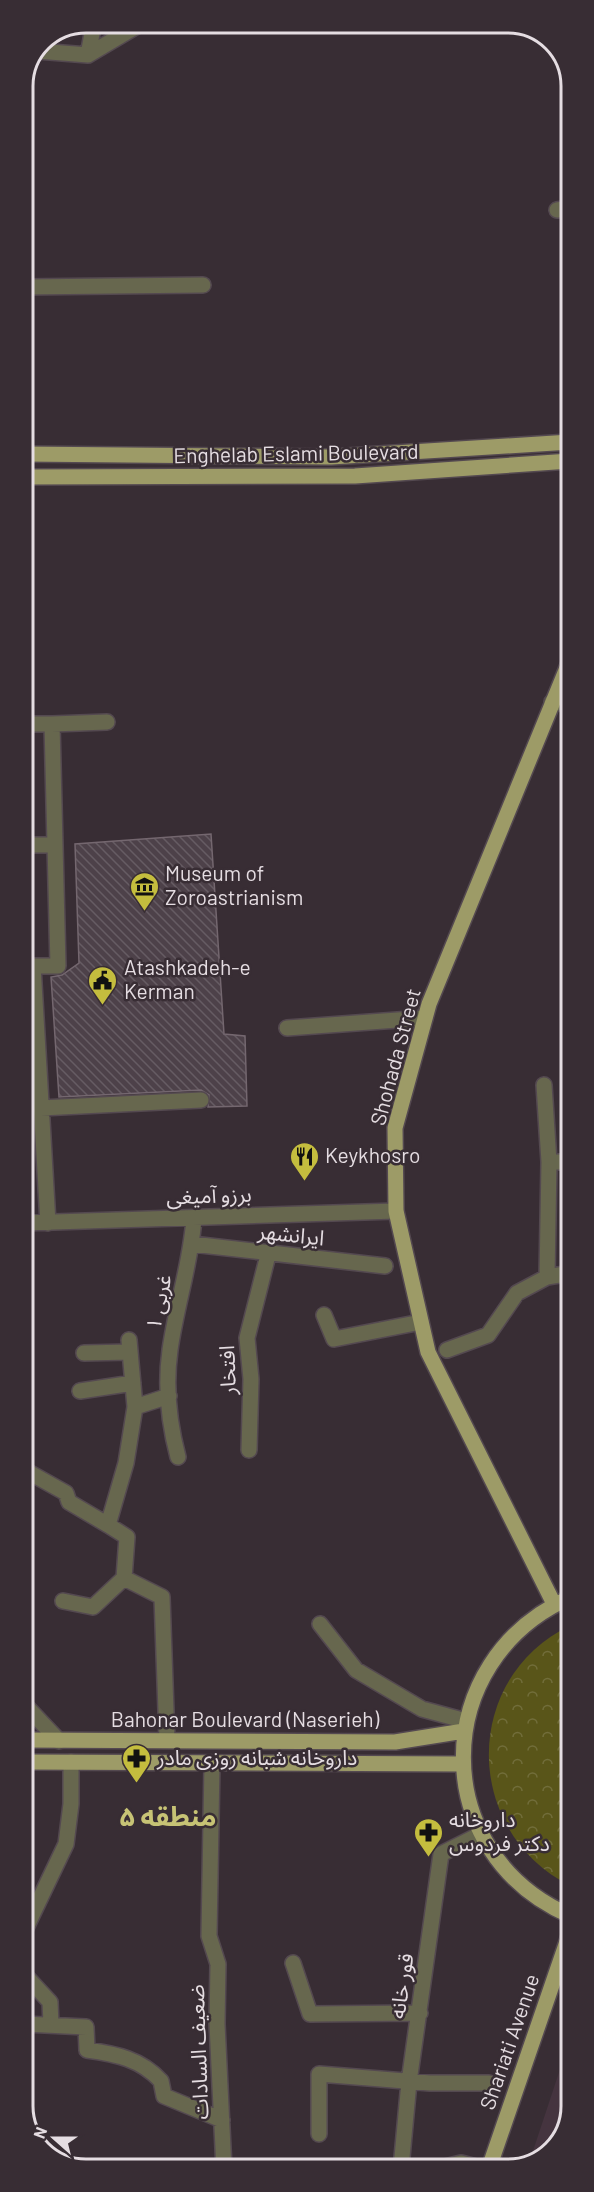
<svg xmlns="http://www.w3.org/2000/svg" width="594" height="2192" viewBox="0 0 594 2192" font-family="Barlow,'Noto Sans Arabic',sans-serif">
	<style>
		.built { fill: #45343f }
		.park { fill: url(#park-crowns) }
		.building { fill: url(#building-back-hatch); stroke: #74676f; stroke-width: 1.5 }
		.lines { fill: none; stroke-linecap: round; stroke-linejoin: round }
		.minor-casing { stroke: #544950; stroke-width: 18 }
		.major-casing { stroke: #544950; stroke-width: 18 }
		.minor { stroke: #67674e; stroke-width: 15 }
		.major { stroke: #9d9b67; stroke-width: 15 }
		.labels { text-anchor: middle; stroke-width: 5; stroke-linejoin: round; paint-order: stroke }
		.street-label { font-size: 21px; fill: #e5dde2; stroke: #382d34 }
		.poi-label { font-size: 21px; fill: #e5dde2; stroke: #382d34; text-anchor: start }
		.district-label { font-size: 27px; font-weight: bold; fill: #c7c375; stroke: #382d34 }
		.rim { fill: none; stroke: #e5dde2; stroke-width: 3 }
	</style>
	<defs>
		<pattern id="park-crowns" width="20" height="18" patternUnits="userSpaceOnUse" patternTransform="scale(1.5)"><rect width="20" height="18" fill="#595519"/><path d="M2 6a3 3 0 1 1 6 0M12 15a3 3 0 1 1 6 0" fill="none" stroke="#716d3a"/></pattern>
		<pattern id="building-back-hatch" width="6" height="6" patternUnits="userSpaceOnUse" patternTransform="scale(1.5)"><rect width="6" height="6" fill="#4d4149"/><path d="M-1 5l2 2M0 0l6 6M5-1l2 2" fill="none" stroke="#665c63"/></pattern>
	</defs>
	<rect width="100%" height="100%" fill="#382d34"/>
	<!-- built -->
	<path class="built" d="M571,2036V2107L558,2145L529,2163Z"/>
	<!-- park -->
	<path class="park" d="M571,1625V1886C463,1833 460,1678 571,1625Z"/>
	<!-- building -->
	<path class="building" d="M211,834L224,1034L245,1036L247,1106L208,1107L209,1095L201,1090L59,1097L51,977L62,975L79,963L75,844Z"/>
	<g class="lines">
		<defs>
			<path id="minor" d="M37,51L88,55L142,23
				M88,55L94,23
				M557,210L570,208
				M23,287L203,285
				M552,702L571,704
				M23,724H52L58,966H33L48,1223
				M52,724L107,722
				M23,845H55
				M287,1028L425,1018
				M544,1085L549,1162L547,1277
				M41,1108L201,1100
				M549,1162H571
				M23,1223L396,1211
				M192,1244L385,1266
				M324,1315L334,1339L421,1322
				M129,1340L135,1407L126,1463L108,1525L127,1537L124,1578L162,1597L167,1740
				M447,1350L488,1335L517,1293L547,1277L571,1273
				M84,1353L130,1352
				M80,1391L133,1383
				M135,1407L169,1396
				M249,1450L251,1379L247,1338L268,1255
				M178,1457C169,1423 165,1386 170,1350C176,1306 191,1263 194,1218
				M23,1469L66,1493L69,1502L108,1525
				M63,1601L93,1607L124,1578
				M320,1624L356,1670L422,1709L466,1721
				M24,1704L59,1741
				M212,1764L209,1936L218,1964L217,2024L224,2169
				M24,1932L66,1844L71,1804V1762
				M293,1963L310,2014L420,2013
				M24,1974L50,2002L51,2024
				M24,2024L86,2027L87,2050C116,2054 141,2059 161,2081L164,2096L222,2120
				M319,2134V2074L430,2083H489
				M401,2168L409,2082L441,1854L481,1834
				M441,2168L461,2163L480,2168"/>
			<path id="major" d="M23,454L331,457L570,442
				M23,477L355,476L570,461
				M571,1597C428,1660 427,1854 571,1916
				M554,1604L428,1352L396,1211L395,1128L429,1004L571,658
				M24,1740L395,1742L464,1731
				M24,1762L463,1764
				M489,2168L571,1930"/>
		</defs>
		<!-- minor casing -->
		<use href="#minor" class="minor-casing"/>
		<!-- major casing -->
		<use href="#major" class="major-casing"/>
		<!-- minor -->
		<use href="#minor" class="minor"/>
		<!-- major -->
		<use href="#major" class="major"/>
	</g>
	<!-- icons -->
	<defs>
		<symbol id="museum-pin" viewBox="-11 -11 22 30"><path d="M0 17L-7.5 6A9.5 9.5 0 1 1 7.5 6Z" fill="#c4bd3e" stroke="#382d34"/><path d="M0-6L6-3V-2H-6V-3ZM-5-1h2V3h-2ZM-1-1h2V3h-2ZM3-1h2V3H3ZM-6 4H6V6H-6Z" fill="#111"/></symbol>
		<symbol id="civic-pin" viewBox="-11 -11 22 30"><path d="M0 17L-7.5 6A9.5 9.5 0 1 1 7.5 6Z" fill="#c4bd3e" stroke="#382d34"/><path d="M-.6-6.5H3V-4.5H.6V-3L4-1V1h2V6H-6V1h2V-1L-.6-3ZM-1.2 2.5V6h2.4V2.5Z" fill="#111"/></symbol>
		<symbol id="restaurant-pin" viewBox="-11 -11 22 30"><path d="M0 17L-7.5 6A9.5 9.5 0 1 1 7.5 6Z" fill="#c4bd3e" stroke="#382d34"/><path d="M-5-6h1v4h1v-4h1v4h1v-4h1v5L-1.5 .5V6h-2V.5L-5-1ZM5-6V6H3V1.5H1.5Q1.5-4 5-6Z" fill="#111"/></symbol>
		<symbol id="pharmacy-pin" viewBox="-11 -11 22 30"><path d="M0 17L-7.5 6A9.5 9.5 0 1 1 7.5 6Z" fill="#c4bd3e" stroke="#382d34"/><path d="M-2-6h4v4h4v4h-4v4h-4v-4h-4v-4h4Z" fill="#111"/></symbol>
	</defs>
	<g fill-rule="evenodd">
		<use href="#museum-pin" x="128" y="870" width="33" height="45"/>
		<use href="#civic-pin" x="86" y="964" width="33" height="45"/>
		<use href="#restaurant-pin" x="288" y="1140" width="33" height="45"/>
		<use href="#pharmacy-pin" x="120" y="1742" width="33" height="45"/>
		<use href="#pharmacy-pin" x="412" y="1816" width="33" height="45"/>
	</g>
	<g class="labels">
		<!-- street labels -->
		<g class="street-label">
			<text transform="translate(296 454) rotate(-1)" y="7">Enghelab Eslami Boulevard</text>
			<text transform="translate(396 1057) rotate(-75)" y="7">Shohada Street</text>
			<text transform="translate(209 1196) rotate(-2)" y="7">برزو آمیغی</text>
			<text transform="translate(291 1235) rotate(6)" y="7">ایرانشهر</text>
			<text transform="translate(159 1302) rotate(-78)" y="7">۱ غربی</text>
			<text transform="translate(228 1370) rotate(-92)" y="7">افتخار</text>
			<text x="245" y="1727">Bahonar Boulevard (Naserieh)</text>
			<text transform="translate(402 1986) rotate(-82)" y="7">قور خانه</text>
			<text transform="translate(510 2042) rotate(-71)" y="7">Shariati Avenue</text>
			<text transform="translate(199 2052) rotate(-92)" y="7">ضعیف السادات</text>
		</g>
		<!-- poi labels -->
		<g class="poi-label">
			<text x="165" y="881">Museum of<tspan x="165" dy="24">Zoroastrianism</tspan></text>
			<text x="124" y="975">Atashkadeh-e<tspan x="124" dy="24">Kerman</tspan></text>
			<text x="325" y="1163">Keykhosro</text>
			<text x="157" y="1765">داروخانه شبانه روزی مادر</text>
			<text x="449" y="1827">داروخانه<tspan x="449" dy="24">دکتر فردوس</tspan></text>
		</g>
		<!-- district labels -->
		<g class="district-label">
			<text x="168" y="1826">منطقه ۵</text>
		</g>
	</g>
	<!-- crop -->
	<path d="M0 0H594V2192H0ZM86 33H508A53 53 0 0 1 561 86V2106A53 53 0 0 1 508 2159H86A53 53 0 0 1 33 2106V86A53 53 0 0 1 86 33Z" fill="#382d34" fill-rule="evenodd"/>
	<path class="rim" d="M86 33H508A53 53 0 0 1 561 86V2106A53 53 0 0 1 508 2159H86A53 53 0 0 1 33 2106V86A53 53 0 0 1 86 33Z"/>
	<!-- north arrow -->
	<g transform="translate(54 2138) rotate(291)" stroke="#382d34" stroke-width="4.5" paint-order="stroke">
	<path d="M0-4.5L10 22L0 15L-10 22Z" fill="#e5dde2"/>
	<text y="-9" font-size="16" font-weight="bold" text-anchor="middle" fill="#e5dde2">N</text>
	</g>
</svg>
